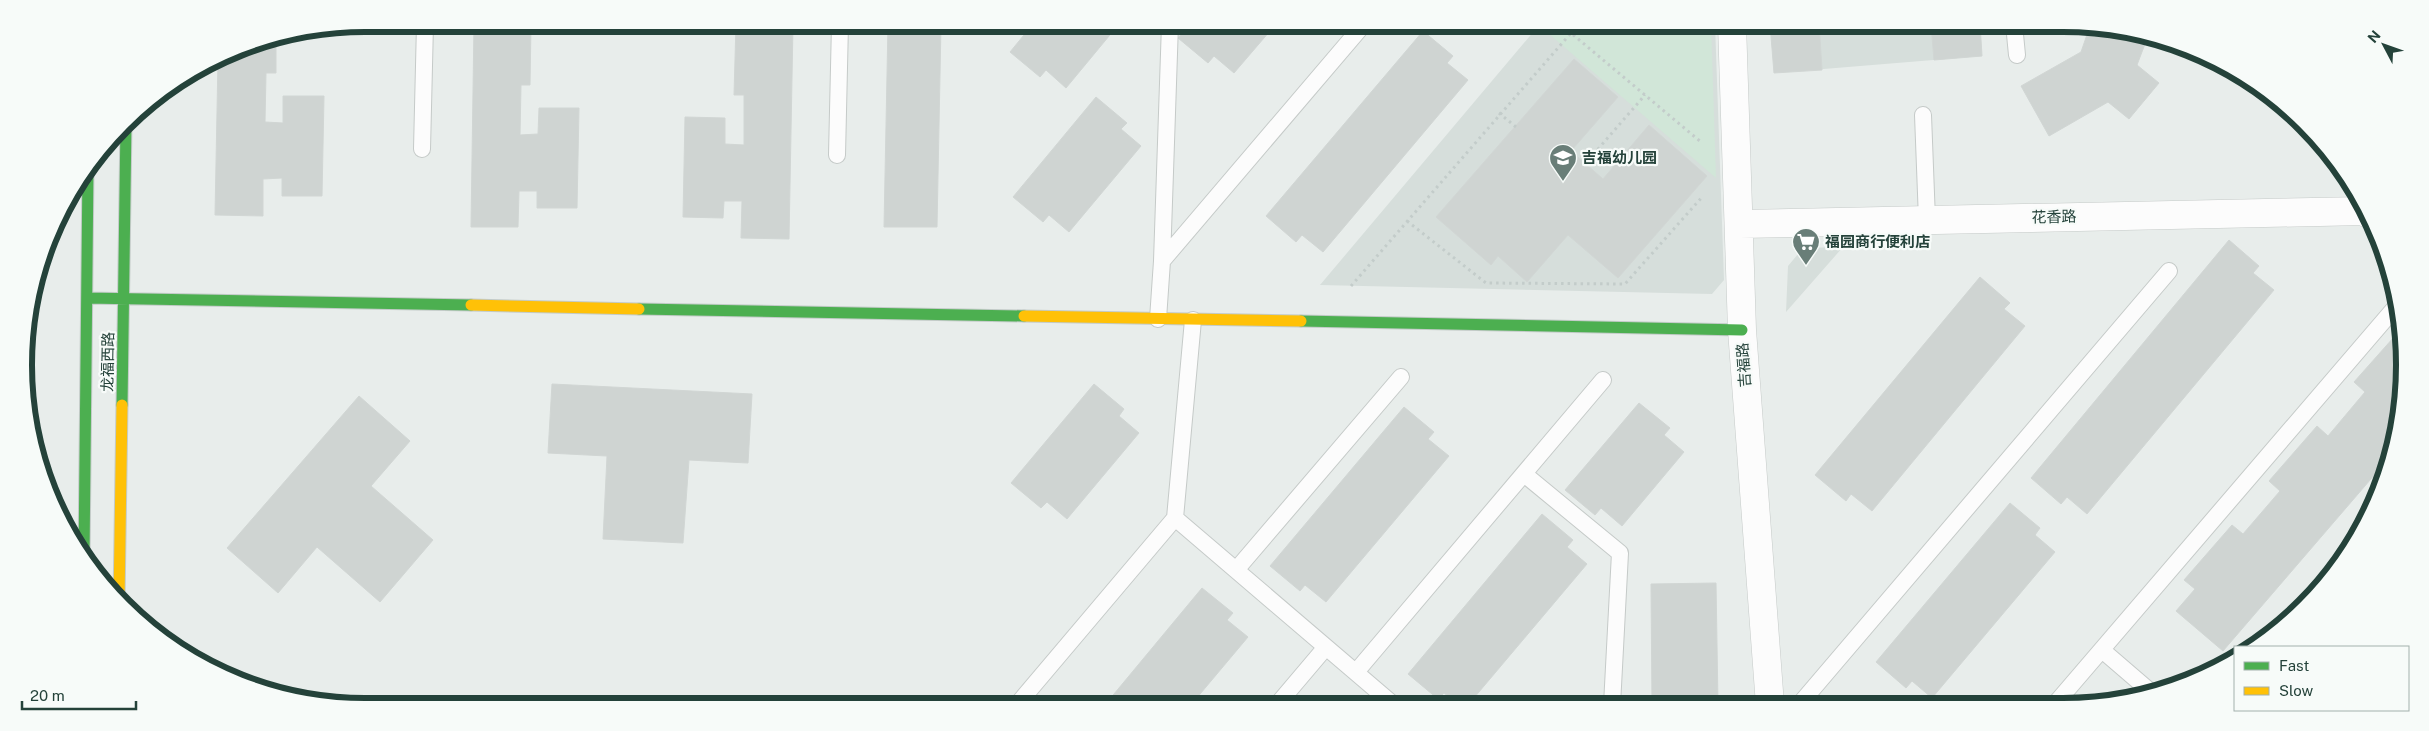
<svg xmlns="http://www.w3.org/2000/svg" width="2429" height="731" viewBox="0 0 2429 731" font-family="'Public Sans','Noto Sans SC',sans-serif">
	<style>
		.built { fill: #d6dedb }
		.green { fill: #d1e6d8 }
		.building { fill: #cfd4d2; stroke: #d1d6d4 }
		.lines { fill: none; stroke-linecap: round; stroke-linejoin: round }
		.lane-casing { stroke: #c5cac8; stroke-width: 18 }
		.street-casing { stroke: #c5cac8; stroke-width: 29 }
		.fast-casing { stroke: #c3cbc8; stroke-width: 13 }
		.slow-casing { stroke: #c3cbc8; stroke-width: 13 }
		.path { stroke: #c3ccca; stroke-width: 3; stroke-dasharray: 2.5 4; stroke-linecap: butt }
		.lane { stroke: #fcfcfc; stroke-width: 16 }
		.street { stroke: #fcfcfc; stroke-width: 28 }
		.fast { stroke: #4caf50; stroke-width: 11 }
		.slow { stroke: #ffc107; stroke-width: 11 }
		.labels { text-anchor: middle; stroke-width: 4.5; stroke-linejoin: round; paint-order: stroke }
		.poi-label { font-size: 15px; font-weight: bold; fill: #24423a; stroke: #f7fbf9; text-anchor: start }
		.street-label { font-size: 15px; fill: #24423a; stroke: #f7fbf9 }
		.rim { fill: none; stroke: #24423a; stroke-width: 6 }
	</style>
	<rect width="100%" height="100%" fill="#e8edeb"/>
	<!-- built -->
	<path class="built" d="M1540,24H1715L1724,280L1712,294L1320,285Z
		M1770,24H1980L1982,56L1774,73Z
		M1843,247L1786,312L1788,266L1803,248Z"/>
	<!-- green -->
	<path class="green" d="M1544,24H1711L1716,178L1541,27Z"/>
	<!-- building -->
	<path class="building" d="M474,24H531L530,85H521L520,135L538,134L539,108H579L577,208H537V191H519L518,227H471Z
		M736,24H793L789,239L741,238L742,201H724L723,218L683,217L685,117L725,118V144L744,145V95H734Z
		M888,24H941L937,227H884Z
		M1033,24H1119L1066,88L1046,70L1040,77L1010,52Z
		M1190,24H1276L1234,73L1214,56L1208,63L1178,38Z
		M1770,24H1819L1822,70L1774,73Z
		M1931,24H1980L1982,56L1934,60Z
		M2090,26L2130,30L2148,36L2137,65L2159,83L2129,119L2108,102L2049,136L2021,86L2081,52Z
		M1423,31L1453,56L1447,63L1468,80L1323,252L1302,235L1296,242L1266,216Z
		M276,37V73H266L265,122L283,123V96H324L322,196H282V178L263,179V216L215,215L218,60L235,50Z
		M1574,59L1618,97L1571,151L1603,179L1649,125L1707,176L1618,278L1568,235L1527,282L1498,256L1491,265L1436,217Z
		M2241,75L2254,82L2247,85Z
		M1096,97L1127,123L1121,129L1141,146L1069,232L1049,215L1043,222L1013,197Z
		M2229,240L2259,266L2253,273L2274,290L2087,514L2067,497L2061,504L2031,478Z
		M1980,277L2010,303L2004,309L2025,326L1872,511L1851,494L1846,501L1815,475Z
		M2402,328L2405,366L2399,432L2389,458L2223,651L2176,611L2195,589L2184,580L2232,525L2243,534L2280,491L2269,481L2317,426L2328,436L2365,392L2354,382Z
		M552,384L752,394L748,463L689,460L683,543L603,539L607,456L548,453Z
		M1094,384L1124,409L1119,416L1139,433L1067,519L1047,502L1041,508L1011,483Z
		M359,396L410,441L371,486L433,540L380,602L317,547L278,593L227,548Z
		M1639,403L1670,428L1664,435L1684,452L1622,526L1601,508L1595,515L1565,490Z
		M1404,407L1434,432L1428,439L1449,456L1326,602L1305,585L1300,591L1270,566Z
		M2010,503L2040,528L2035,535L2055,552L1932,698L1912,681L1906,688L1876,662Z
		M1542,514L1573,540L1567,547L1587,564L1468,705H1459L1444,693L1438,699L1408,674Z
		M1716,583L1718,705H1652L1651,584Z
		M1202,588L1233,613L1227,620L1248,637L1190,706H1104Z
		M1340,699L1347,706H1334Z"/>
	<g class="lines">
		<defs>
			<path id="lane" d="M2014,24L2017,55
				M1923,115L1927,220
				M422,149L425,24
				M837,155L840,24
				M1162,261L1364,24
				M1158,319L1162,261L1170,24
				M1524,474L1620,553L1612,705
				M1175,518L1395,706
				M1236,570L1401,377
				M2102,650L2152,693
				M1356,672L1603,380
				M2055,704L2399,303
				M1799,705L2169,271
				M1016,706L1175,518L1193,320
				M1276,706L1326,647"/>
			<path id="street" d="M1732,24L1742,330L1770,705
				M1740,224L2364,211L2368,214"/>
			<path id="fast" d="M87,298L471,305
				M639,309L1024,316
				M1301,321L1742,330
				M122,405L126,123
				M84,558L88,168"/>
			<path id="slow" d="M471,305L639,309
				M1024,316L1301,321
				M119,602L122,405"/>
		</defs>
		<!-- lane casing -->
		<use href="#lane" class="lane-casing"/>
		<!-- street casing -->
		<use href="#street" class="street-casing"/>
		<!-- fast casing -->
		<use href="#fast" class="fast-casing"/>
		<!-- slow casing -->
		<use href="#slow" class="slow-casing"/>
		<!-- path -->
		<path class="path" d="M1499,113L1516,127
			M1585,164L1645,95
			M1407,221L1486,283L1625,284L1703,196
			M1351,286L1571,33L1701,142"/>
		<!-- lane -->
		<use href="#lane" class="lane"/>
		<!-- street -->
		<use href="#street" class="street"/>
		<!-- fast -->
		<use href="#fast" class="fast"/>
		<!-- slow -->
		<use href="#slow" class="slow"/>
	</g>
	<!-- icons -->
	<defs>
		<symbol id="school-pin" viewBox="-11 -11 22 30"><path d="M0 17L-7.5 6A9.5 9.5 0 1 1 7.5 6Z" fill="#697e78" stroke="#f7fbf9"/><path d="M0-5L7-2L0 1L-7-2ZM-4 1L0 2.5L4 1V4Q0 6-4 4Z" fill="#fff"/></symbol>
		<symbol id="supermarket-pin" viewBox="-11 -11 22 30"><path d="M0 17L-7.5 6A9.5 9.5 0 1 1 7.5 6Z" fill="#697e78" stroke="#f7fbf9"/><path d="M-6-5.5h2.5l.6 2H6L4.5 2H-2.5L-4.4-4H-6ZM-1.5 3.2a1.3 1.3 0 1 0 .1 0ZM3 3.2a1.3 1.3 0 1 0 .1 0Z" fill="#fff"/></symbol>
	</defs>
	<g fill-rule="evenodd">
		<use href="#school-pin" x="1547" y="142" width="32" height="43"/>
		<use href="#supermarket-pin" x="1790" y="226" width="32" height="43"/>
	</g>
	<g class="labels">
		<!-- poi labels -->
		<g class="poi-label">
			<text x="1582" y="163">吉福幼儿园</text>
			<text x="1825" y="247">福园商行便利店</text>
		</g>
		<!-- street labels -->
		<g class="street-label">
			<text transform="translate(2054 217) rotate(-1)" y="5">花香路</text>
			<text transform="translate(108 362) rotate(-89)" y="5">龙福西路</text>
			<text transform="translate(1744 365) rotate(-94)" y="5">吉福路</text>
		</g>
	</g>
	<!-- crop -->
	<path d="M0 0H2429V731H0ZM365 32H2063A333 333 0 0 1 2396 365V365A333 333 0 0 1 2063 698H365A333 333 0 0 1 32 365V365A333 333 0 0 1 365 32Z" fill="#f7fbf9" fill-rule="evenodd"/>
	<path class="rim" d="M365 32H2063A333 333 0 0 1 2396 365V365A333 333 0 0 1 2063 698H365A333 333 0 0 1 32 365V365A333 333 0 0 1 365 32Z"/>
	<!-- legend -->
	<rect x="2234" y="646" width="175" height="65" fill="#f7fbf9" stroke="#a3b1ad"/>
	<rect x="2244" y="662" width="25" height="8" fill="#4caf50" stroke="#a3b1ad"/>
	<text x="2279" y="671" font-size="15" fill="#24423a">Fast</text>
	<rect x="2244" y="687" width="25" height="8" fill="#ffc107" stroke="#a3b1ad"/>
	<text x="2279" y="696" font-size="15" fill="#24423a">Slow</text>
	<!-- north arrow -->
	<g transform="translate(2384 45) rotate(311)" stroke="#f7fbf9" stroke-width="4" paint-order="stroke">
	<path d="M0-4L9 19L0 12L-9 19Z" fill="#24423a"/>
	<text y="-8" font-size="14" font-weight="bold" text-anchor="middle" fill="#24423a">N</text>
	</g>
	<!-- scale -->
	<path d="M22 701v8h114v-8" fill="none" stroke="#24423a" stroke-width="2.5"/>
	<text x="30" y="701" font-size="15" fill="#24423a" stroke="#f7fbf9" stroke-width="4" paint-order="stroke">20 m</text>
</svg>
